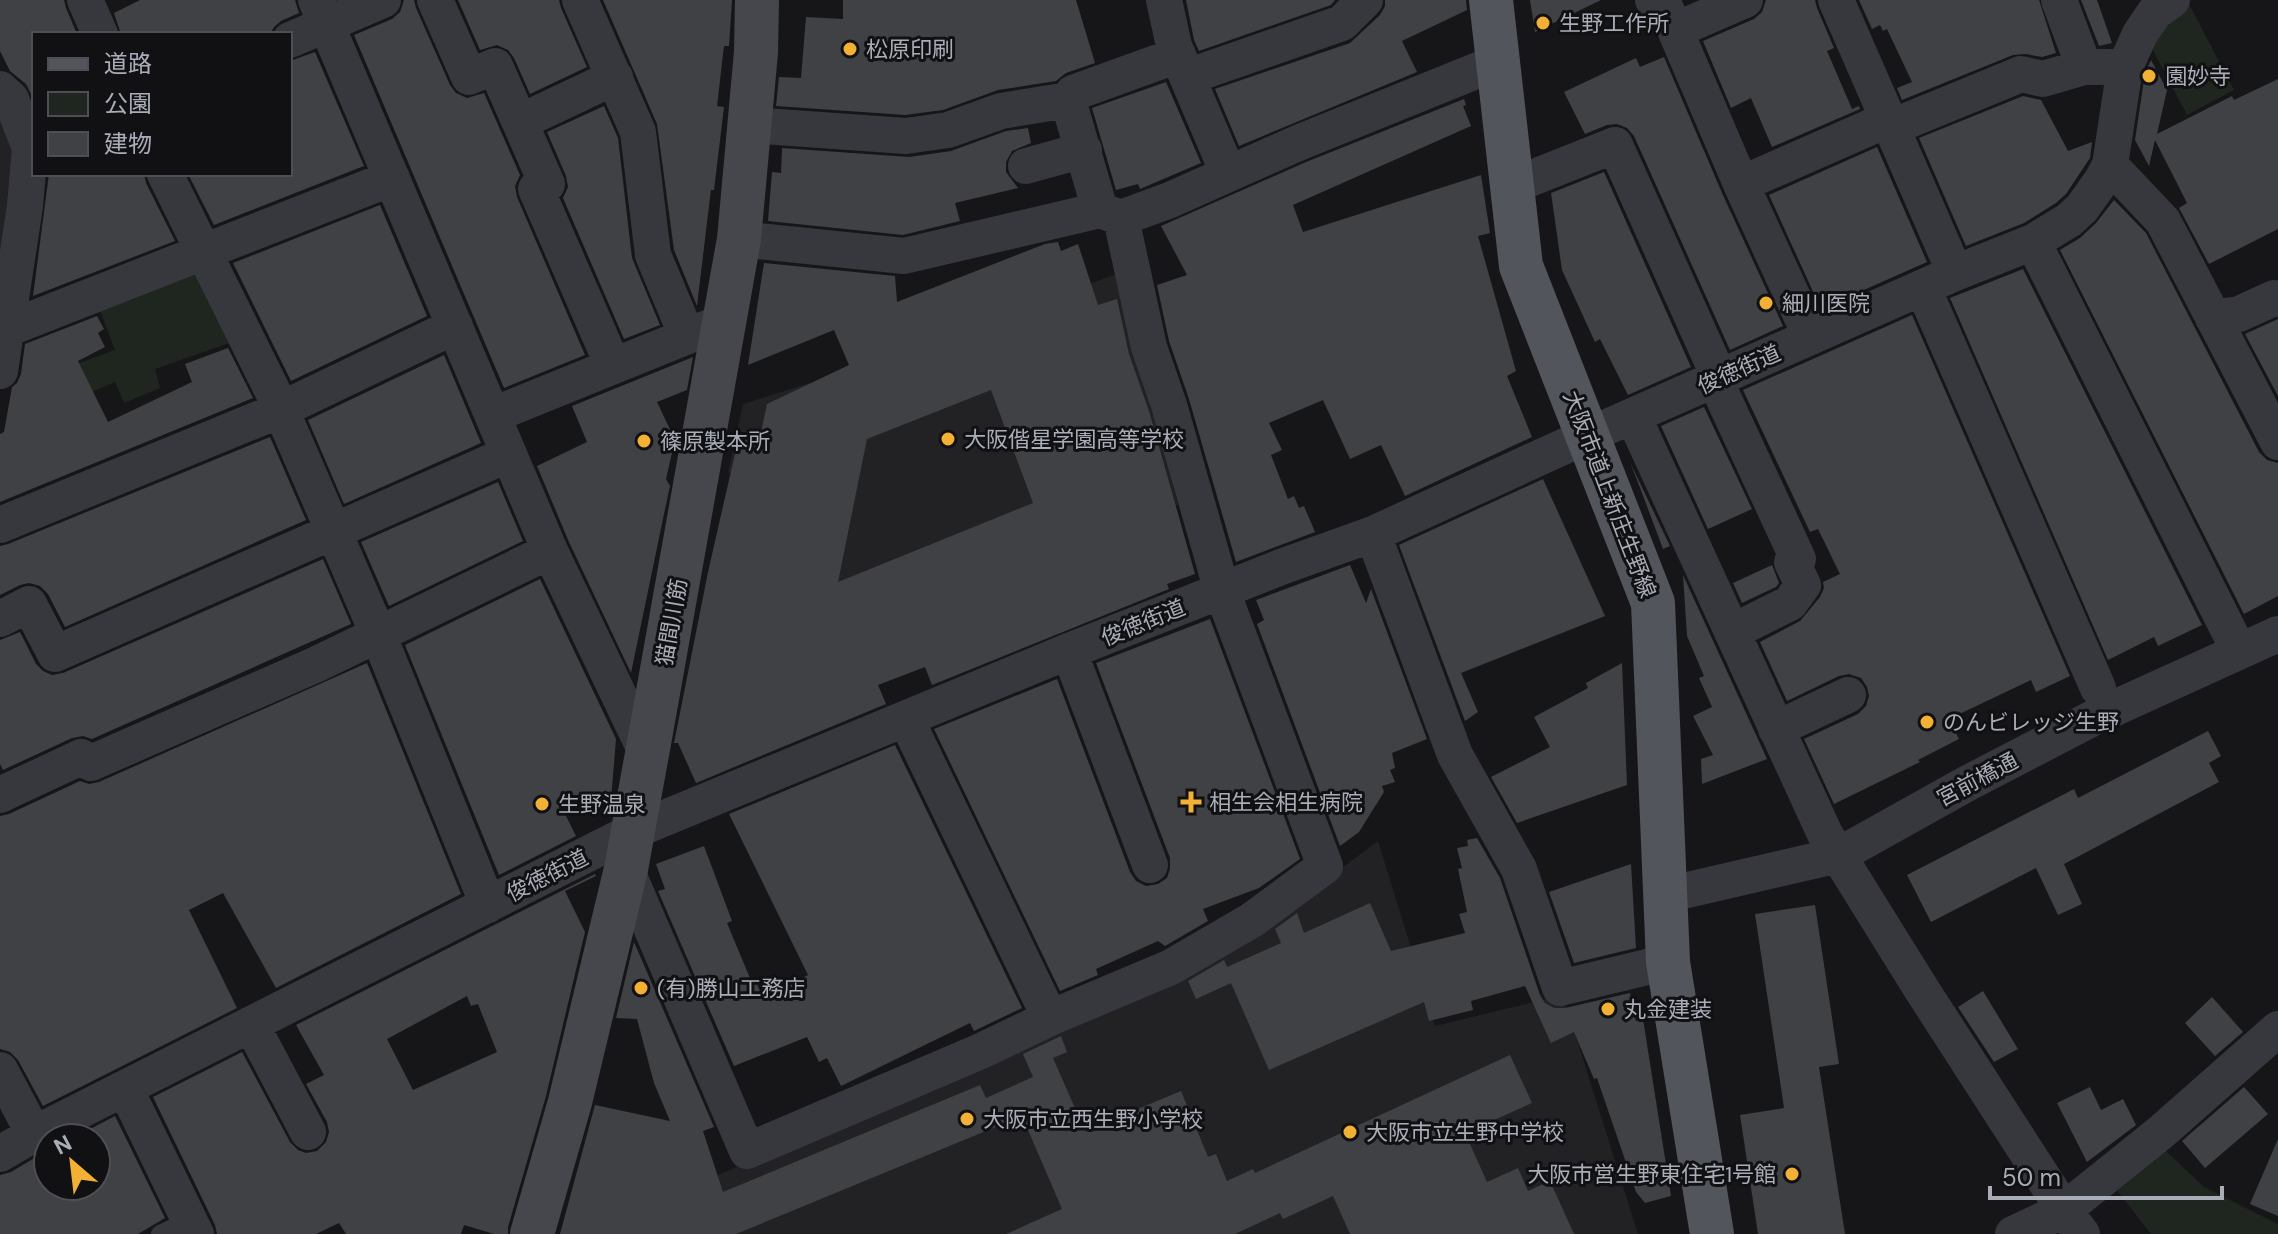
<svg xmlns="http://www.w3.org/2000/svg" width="2278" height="1234" viewBox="0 0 2278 1234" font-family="'DM Sans','Noto Sans JP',sans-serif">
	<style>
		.built { fill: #222225 }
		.green { fill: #1e261f }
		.building { fill: #404145; fill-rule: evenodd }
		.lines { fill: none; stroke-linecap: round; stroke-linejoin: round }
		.lane { stroke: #37383d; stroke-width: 18 }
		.street { stroke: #37383d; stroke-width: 36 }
		.secondary { stroke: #45474d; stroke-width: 44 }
		.primary { stroke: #53555c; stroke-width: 44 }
		.poi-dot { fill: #f2b134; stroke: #111113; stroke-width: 3 }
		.labels { text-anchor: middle; stroke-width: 6; stroke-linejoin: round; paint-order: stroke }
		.poi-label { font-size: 22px; fill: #a8adb8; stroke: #111113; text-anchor: start }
		.street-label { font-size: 22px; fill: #a8adb8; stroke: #111113 }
	</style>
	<rect width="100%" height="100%" fill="#161618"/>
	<!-- built -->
	<path class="built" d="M0,98L20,149L0,306Z
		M1119,273L1178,505L857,623L774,484L728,473L743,404L908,352Z
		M1378,841L1435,1026L1563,995L1638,1234H640L642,1208L1051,1030L1251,936Z"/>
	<!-- green -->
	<path class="green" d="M2189,4L2234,90L2187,115L2150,45L2162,18Z
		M201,269L235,341L155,369L160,388L124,403L115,382L85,395L74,365L115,350L97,303Z
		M2166,1151L2204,1187L2278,1224V1234H2151L2116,1189Z"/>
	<!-- building -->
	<path class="building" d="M0,0H64L66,8L77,34H34V100L26,84L10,71L0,51Z
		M140,0H295L299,13L281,21L274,27L270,34H121L114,13Z
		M404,0H414L416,8L450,85L456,93L467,98L484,93L520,175L515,186L517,197L585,355L504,388L354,35L392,19L400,12Z
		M458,0H559L561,8L587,67L530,94L514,58L508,50L497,45L480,50Z
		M603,0H732L729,46H724L717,106L724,107L714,190H711L708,214L697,306L674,250L657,124Z
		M843,0H1076L1095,63L1066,73L1056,81L998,90L943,110L905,115L776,106L779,77L801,78L806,17L843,19Z
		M1186,0H1335L1331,5L1199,51L1194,40Z
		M1385,0H1466L1467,10L1402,41L1417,72L1239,146L1215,89L1350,43L1380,15L1385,6Z
		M1530,0H1601L1535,32Z
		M1766,0H1815L1817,8L1834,48L1827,51L1852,109L1859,106L1860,109L1772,147L1751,98L1731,108L1703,41L1754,19L1762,12Z
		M1859,0H2039L2056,53L2042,57L2026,54L2013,55L1902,100L1897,88L1912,82L1887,29L1883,31L1880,25L1872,29Z
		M2081,0H2097L2112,43L2099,46Z
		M315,52L364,166L214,225L188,174H290V61Z
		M1664,57L1722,193L1783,326L1730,350L1634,136L1627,128L1617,124L1607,125L1585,134L1564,92L1636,58L1640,67Z
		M2151,60L2167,90L2157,134L2232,96L2234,100L2278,79V229L2209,264L2179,208L2187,203L2155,140L2149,166L2135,140L2145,73Z
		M1166,82L1201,163L1140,189L1138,184L1116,190L1092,108Z
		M2023,96L2041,100L2068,151L2092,142L2090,158L2066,194L2056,203L2024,223L1966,246L1919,138Z
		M1464,99L1466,105L1463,106L1471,126L1293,205L1303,232L1481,175L1490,233L1478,236L1516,371L1507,376L1532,437L1405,496L1381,445L1350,459L1323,400L1269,423L1282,450L1271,455L1288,499L1294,496L1299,508L1304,506L1315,532L1236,562L1189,399L1169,341L1157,285L1187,275L1161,226L1306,162Z
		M604,106L618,138L632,258L660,325L624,339L563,198L568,187L566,176L547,132Z
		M1028,128L1031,143L1012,151L1006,162V172L1018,188L955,203L960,221L903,235L768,221L772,172L781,173L782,148L909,157L951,151L1006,131Z
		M1877,147L1927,262L1821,309L1769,195Z
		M1604,172L1691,367L1628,395L1600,339L1595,342L1562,270L1551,193Z
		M49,174H144L146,183L175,241L33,296Z
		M2114,200L2146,233L2259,452L2267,460L2278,463V596L2244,614L2060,250L2080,238L2096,223Z
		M380,205L427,316L291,381L233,263Z
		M1058,242L1061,251L1078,244L1098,305L1117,299L1129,354L1149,411L1195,574L1167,584L1169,589L932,685L925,667L878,685L886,704L696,783L678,743H674L708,572L740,432L760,437L767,404L849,365L834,330L748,365L764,263L895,276L897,302L1045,244ZM991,390L1033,503L838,582L867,439Z
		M2023,269L2202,625L2158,646L2154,637L2108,660L1950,298Z
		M1912,315L2070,676L2036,692L2031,680L1949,719L1959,739L1918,760L1920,762L1834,804L1804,739L1858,714L1866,706L1869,696L1867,687L1861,678L1849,674L1839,676L1787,701L1760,642L1800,621L1820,597L1824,588L1823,582L1840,574L1818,529L1810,532L1743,390Z
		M97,316L104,329L98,333L105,347L78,361L108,422L192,382L185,364L228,348L253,398L0,502V434L4,432L12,387L17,383L21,374L25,344Z
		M2278,319V396L2245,334Z
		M444,355L481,443L344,504L308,420Z
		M693,357L687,390L657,402L675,440L666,479L670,486L664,514L631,673L569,542L537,466L587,442L572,406Z
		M1704,407L1752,509L1708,529L1661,426Z
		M270,437L306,520L65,627L48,594L40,586L29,583L20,585L0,595V546L8,544Z
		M1630,462L1670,546L1663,549L1642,493Z
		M1543,479L1605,616L1461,673L1478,712L1465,721L1399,545Z
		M498,482L523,541L389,606L361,542Z
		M323,559L351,624L92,739L83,736L72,738L3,770L0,764V640L20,632L36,664L43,671L52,675L63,673Z
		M1350,565L1366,603L1371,589L1427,739L1392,753L1395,768L1390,770L1395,782L1382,786L1384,792L1359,832L1340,846L1257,624L1264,620L1256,600Z
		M1772,565L1779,583L1776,587L1742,603L1733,583Z
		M1683,575L1767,759L1702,784L1701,759L1713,755L1693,716L1712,707L1699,678L1704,676L1687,636Z
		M540,579L616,739L611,800L557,798L576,836L499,875L405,645Z
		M1210,619L1300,859L1259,888L1203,909L1208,921L1165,946L1158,941L1096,969L1098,975L1060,991L934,729L1057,679L1130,872L1136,881L1146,886L1158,884L1167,878L1170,869V858L1096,663Z
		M367,663L461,894L276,988L223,893L189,910L237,1008L43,1106L18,1060L10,1052L0,1049V816L9,814L80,781L89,784L99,782Z
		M1622,663L1627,785L1517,823L1491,777L1550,747L1534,717L1588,688L1586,683Z
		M2208,731L2221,756L2209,763L2219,782L2064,864L2082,904L2058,915L2036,868L1931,922L1907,875L2074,789L2078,798Z
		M895,745L1022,1008L974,1031L970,1023L841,1086L827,1058L819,1062L807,1037L734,1066L658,891L665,889L656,864L704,846L732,921L727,923L752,983L756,982L763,998L808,975L729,814Z
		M1477,838L1500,878L1540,995L1545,1003L1554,1008H1565L1630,993L1636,1021L1643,1019L1671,1196L1645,1203L1636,1192L1597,1078L1594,1079L1574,1032L1551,1043L1525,986L1471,1001L1473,1010L1429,1021L1424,1002L1269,1070L1231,983L1196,999L1188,981L1224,960L1227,967L1281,943L1275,929L1297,913L1304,933L1370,903L1391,951L1465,933L1459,914L1467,912L1458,869L1462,868L1457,848L1468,846L1467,840Z
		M1631,864L1636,948L1574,963L1549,892Z
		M595,874L596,876L565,891L585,932L546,1096L508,1227V1234H494L464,1225L461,1234H346L339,1223L316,1234H217L215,1225L153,1097L242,1052L290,1142L298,1150L306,1153L317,1151L326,1142L329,1132L327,1122L306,1084L324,1075L296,1025ZM467,996L471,1006L478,1004L497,1052L413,1090L387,1039Z
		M1815,905L1839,1064L1819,1067L1845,1234H1758L1740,1115L1784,1108L1755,914Z
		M634,942L714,1127L703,1131L723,1192L980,1085L986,1098L1033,1077L1023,1054L1061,1036L1067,1052L1053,1058L1085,1131L1181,1091L1208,1157L1216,1154L1227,1181L1253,1169L1255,1173L1510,1055L1532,1103L1465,1133L1487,1182L1518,1168L1528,1191L1550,1181L1574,1234H1350L1333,1196L1283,1219L1280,1213L1235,1234H1006L1062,1209L1022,1116L736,1234H560L595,1105L670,1121L654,1083L637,1019L616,1018Z
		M1983,991L2018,1049L1994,1062L1958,1007Z
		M2212,997L2243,1032L2215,1056L2185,1023Z
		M2090,1087L2101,1110L2123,1099L2136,1125L2087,1162L2057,1103Z
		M2244,1087L2268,1114L2205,1168L2182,1141Z
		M115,1116L165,1218L138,1234H0V1175L11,1172L48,1150V1186H96V1138H73Z
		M2278,1139V1216L2250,1204Z"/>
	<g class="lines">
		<!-- lane -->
		<path class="lane" d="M160,1234L189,1220"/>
		<!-- street -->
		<path class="street" d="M85,0L100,34
			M316,0L550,551L647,754
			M435,0L469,77L495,66L547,184L536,189L613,366
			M580,0L638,132L653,255L687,336
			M1164,0L1174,46L1228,173
			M1653,0L1666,9L1741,184L1811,337
			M1836,0L1955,273
			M2059,0L2084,67
			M1676,30L1745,0
			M290,40L383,0
			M1187,77L1342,23L1365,0
			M0,89L11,99L30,148L25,206L0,371
			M1068,100L1100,210
			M520,122L615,77
			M749,125L906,136L948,130L1001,111L1068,100L1073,93L1178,55
			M1892,127L2021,74L2043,79L2084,67H2125
			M2110,165L2163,221L2278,442
			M1026,166L1084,150
			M165,174L275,396L378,634L488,905
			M1741,184L1889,119
			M1512,186L1615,145L1719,377
			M739,239L904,256L1100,210L1121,218L1170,200L1298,143L1498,62
			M2033,242L2239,651
			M1923,288L2098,688
			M2213,318L2239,314L2274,298L2278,299
			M7,329L392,178
			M1715,380L1798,559L1792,562L1803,585L1790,603L1732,632
			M493,415L710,327
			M1633,416L1825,834L1922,990L2064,1210L2082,1234
			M0,525L280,410L455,326
			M1373,534L1455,755L1519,869L1560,988L1668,962
			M0,619L29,604L55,654L509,454
			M1069,651L1150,865
			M906,719L1050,1018
			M1776,729L1848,695
			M0,795L81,757L91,763L317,664L550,551
			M626,869L747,1151L981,1051L1050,1018L1171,967L1252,920L1325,866L1222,591L1169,405L1149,347L1121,218
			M1666,895L1839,855L1968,783L2095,717L2278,634
			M251,1024L308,1132
			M0,1070L34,1134
			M125,1088L196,1234
			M0,1154L34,1134L631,832L1069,651L1281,567L1373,534L1589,435L1955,273L2033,242L2069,220L2082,208L2102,180L2110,165L2125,67L2140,34L2155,12L2172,0
			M2013,1234L2064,1210L2160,1133L2278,1029"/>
		<!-- secondary -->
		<path class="secondary" d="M532,1234L570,1102L626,869L647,754L739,239L756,52L757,0"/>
		<!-- primary -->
		<path class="primary" d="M1491,0L1521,266L1653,603L1668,962L1712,1234"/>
	</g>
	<!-- markers -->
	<g class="poi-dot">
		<circle cx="1543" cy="23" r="8"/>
		<circle cx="850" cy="49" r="8"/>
		<circle cx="2149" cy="76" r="8"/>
		<circle cx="1766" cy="303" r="8"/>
		<circle cx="948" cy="439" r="8"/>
		<circle cx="644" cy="441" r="8"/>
		<circle cx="1927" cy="722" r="8"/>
		<path d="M1187 790h8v8h8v8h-8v8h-8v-8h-8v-8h8z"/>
		<circle cx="542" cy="804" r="8"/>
		<circle cx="641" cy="988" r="8"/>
		<circle cx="1608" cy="1009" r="8"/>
		<circle cx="967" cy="1119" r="8"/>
		<circle cx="1350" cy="1132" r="8"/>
		<circle cx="1792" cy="1174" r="8"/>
	</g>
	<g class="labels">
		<!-- poi labels -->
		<g class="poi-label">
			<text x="1559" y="31">生野工作所</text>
			<text x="866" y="57">松原印刷</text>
			<text x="2165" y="84">園妙寺</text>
			<text x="1782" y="311">細川医院</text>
			<text x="964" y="447">大阪偕星学園高等学校</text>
			<text x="660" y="449">篠原製本所</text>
			<text x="1943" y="730">のんビレッジ生野</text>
			<text x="1209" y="810">相生会相生病院</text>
			<text x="558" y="812">生野温泉</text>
			<text x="657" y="996">(有)勝山工務店</text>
			<text x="1624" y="1017">丸金建装</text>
			<text x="983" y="1127">大阪市立西生野小学校</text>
			<text x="1366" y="1140">大阪市立生野中学校</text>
			<text x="1776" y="1182" text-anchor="end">大阪市営生野東住宅1号館</text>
		</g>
		<!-- street labels -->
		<g class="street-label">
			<text transform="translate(1739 369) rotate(-24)" y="8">俊徳街道</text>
			<text transform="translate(1610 494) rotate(69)" y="8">大阪市道上新庄生野線</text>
			<text transform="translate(671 622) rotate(-80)" y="8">猫間川筋</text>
			<text transform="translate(1143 622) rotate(-22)" y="8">俊徳街道</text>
			<text transform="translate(1977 779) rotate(-28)" y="8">宮前橋通</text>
			<text transform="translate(547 875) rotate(-27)" y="8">俊徳街道</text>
		</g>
	</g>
	<!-- legend -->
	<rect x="32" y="32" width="260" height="144" fill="#111113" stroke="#4d4f55" stroke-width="2"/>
	<rect x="48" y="58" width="40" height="12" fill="#53555c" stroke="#4d4f55" stroke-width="2"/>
	<text x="104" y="72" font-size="24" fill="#a8adb8">道路</text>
	<rect x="48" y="92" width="40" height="24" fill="#1e261f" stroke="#4d4f55" stroke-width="2"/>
	<text x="104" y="112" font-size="24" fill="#a8adb8">公園</text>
	<rect x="48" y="132" width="40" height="24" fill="#404145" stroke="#4d4f55" stroke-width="2"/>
	<text x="104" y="152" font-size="24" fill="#a8adb8">建物</text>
	<!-- north arrow -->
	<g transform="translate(72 1162) rotate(332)"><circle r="38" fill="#111113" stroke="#4d4f55" stroke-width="2"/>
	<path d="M0-6L14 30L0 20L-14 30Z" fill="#f2b134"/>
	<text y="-12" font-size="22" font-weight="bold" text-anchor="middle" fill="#a8adb8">N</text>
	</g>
	<!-- scale -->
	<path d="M1990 1186v12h232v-12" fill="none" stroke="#a8adb8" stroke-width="4"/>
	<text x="2002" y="1186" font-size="24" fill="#a8adb8" stroke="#111113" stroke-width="6" paint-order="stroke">50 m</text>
</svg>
